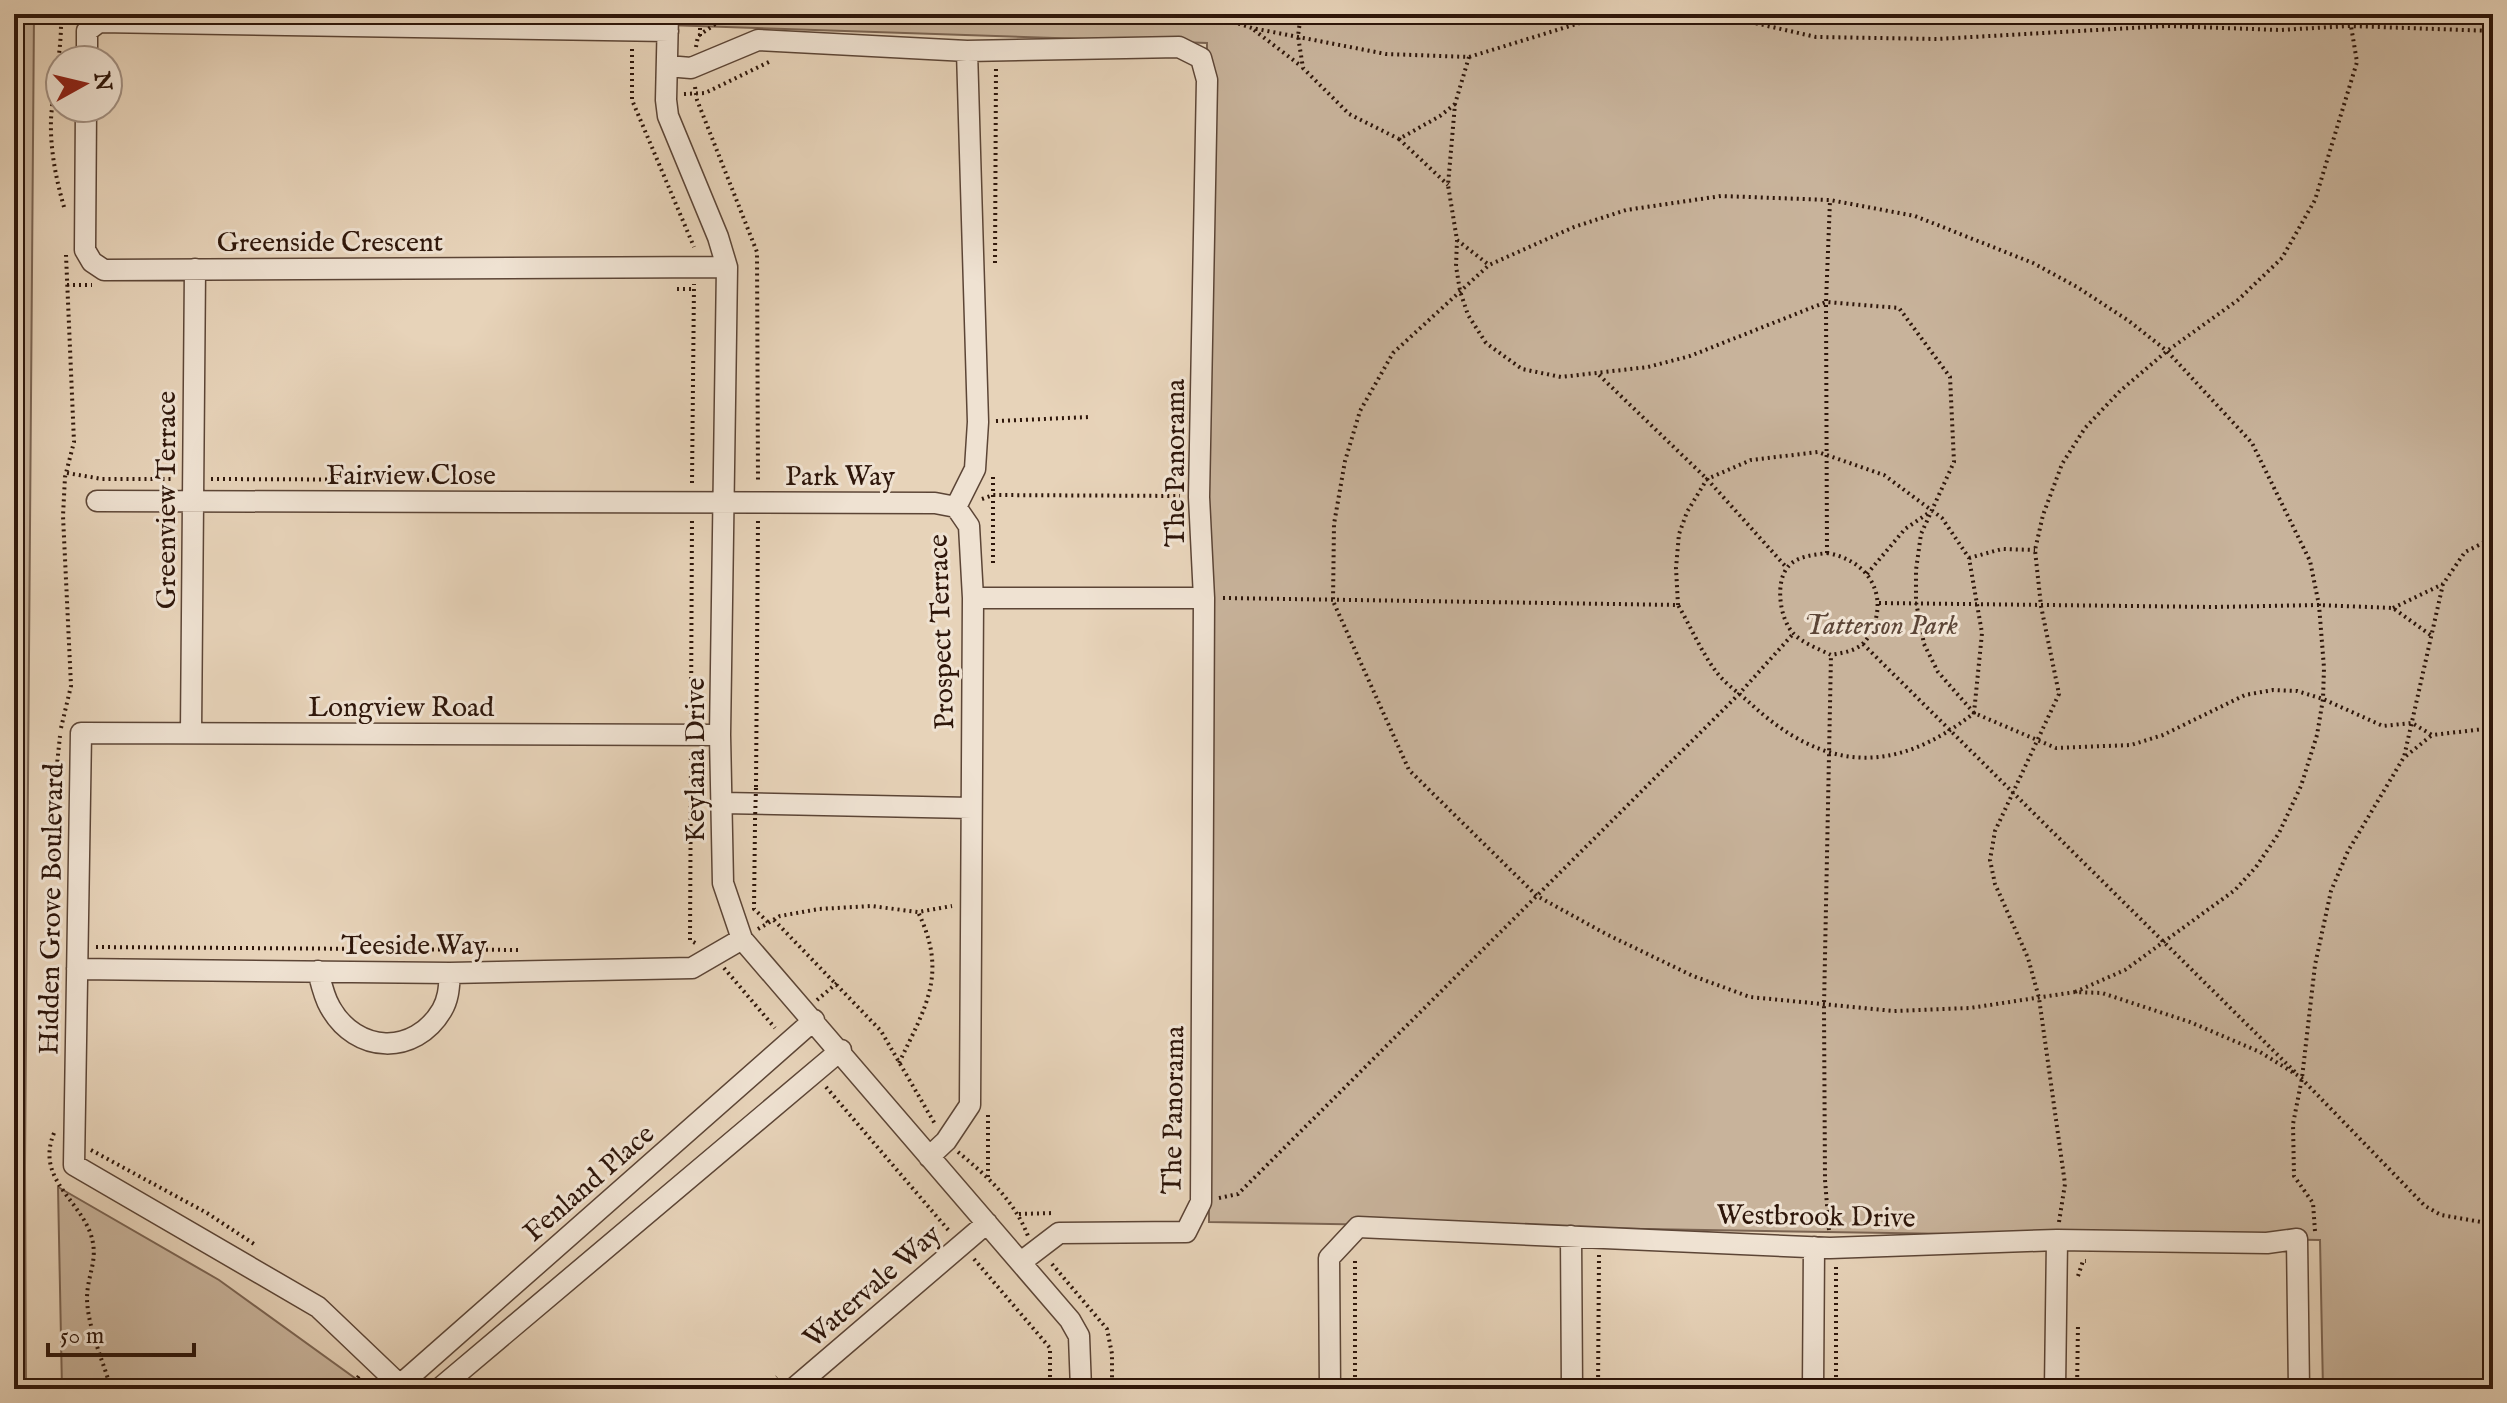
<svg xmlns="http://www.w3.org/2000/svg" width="2507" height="1403" viewBox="0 0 2507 1403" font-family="'IM FELL English',serif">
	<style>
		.green { fill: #c8b39b; stroke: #7b6452; stroke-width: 2 }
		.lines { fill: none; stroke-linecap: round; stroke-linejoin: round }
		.street-casing { stroke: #5c4536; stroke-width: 23 }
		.path { stroke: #2e160a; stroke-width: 4; stroke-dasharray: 2 4; stroke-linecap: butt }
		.street { stroke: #efe2d2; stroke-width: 20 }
		.path-bridge { stroke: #2e160a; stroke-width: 4; stroke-dasharray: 2 4; stroke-linecap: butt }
		.labels { text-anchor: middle; stroke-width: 6; stroke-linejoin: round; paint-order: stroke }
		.street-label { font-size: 28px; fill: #2e160a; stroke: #efe2d2 }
		.park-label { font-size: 28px; font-style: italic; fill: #5c4536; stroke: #efe2d2 }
	</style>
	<rect width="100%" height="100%" fill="#e7d3b9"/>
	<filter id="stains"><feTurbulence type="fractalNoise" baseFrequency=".0025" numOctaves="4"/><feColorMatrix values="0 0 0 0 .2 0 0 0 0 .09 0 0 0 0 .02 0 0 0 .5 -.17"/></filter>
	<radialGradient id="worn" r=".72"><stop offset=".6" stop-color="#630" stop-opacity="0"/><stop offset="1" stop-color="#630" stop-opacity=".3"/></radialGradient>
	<!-- green -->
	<path class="green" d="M14,14H34L25,1167L26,1389H14Z
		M338,14H2493V1389H2323L2320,1240L1209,1222L1207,43Z
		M58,1187L219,1280L370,1389H62Z"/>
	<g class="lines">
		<defs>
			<path id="street" d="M668,14L666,100L668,116L718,237L727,267L720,735L723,883L742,939L1070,1320L1079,1336L1081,1389
				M87,60V31L99,22L668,31
				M667,66L691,68L758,40L967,51L1179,47L1201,58L1207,80L1199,497L1204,598L1201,1202L1186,1232L1059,1233L1021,1262
				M86,108L85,250L92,262L104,270L727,267
				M97,501L935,503L956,507
				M973,598H1204
				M191,732L195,269
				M722,803L971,808
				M77,969L450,973L692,968L742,939
				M318,971C321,983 324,997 330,1007C356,1054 415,1056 442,1010C449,998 449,986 450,973
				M929,1157L946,1141L970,1105L973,598L969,526L956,507L975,469L978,422L967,51
				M1571,1236L1572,1389
				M400,1385L814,1020
				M404,1389L318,1307L74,1165L81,733L720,735
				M439,1389L841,1050
				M793,1389L987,1223
				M1330,1389L1329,1258L1358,1227L1830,1248L2057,1240L2267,1243L2297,1239L2299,1389
				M1813,1389L1814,1247
				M2055,1389L2057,1240"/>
		</defs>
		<!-- street casing -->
		<use href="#street" class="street-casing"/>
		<!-- path -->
		<path class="path" d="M954,14L963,20H1059L1083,14
			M1210,14L1252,28L1386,54L1469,57L1609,14
			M1301,14L1298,36L1303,68L1349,114L1399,139L1440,116L1455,104
			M1715,14L1816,37L1937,39L2167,26L2280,30L2350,26L2493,31
			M1254,30L1301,66
			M700,36V14
			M696,47L698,36L730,14
			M632,49V100L694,247
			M1469,57L1455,104L1448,185L1457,240L1456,266L1460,291L1468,315L1486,343L1522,369L1561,377L1648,367L1690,356L1826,302L1899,308L1950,377L1954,462L1921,534L1916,570V602L1924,644L1938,672L1974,713L2056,748L2131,745L2163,735L2245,695L2273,690L2297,691L2323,699L2383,726L2412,723L2432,735L2493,728
			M695,87L697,100L757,252L758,483
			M684,94L705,93L771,61
			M1399,139L1448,185
			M64,207C56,179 50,149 51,119C53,87 61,56 61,24L70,14
			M1457,240L1489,265
			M995,263L996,67
			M67,285H92
			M677,289H694
			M1599,375L1707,479L1787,568
			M996,421L1090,417
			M67,473L102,479H174
			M211,479L458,480
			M692,483L694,284
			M982,499L993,495L1180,496
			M1827,553L1826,302L1830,200
			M1827,553C1863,559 1887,588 1874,625C1871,633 1867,641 1860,646C1851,652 1841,653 1831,655C1819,649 1802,643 1793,633C1780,619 1775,584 1787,568C1796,556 1813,555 1827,553Z
			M1969,558L2002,549L2035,550
			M993,563V475
			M1867,574L1905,529L1930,512
			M1223,598L1678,605C1691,627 1702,654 1718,674C1727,685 1740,694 1750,703C1824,772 1894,776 1974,713L1982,633L1969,558L1942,518L1884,475L1818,452L1751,460L1707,479L1687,512L1679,534L1676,568L1678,605
			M1879,603L2214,607L2319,605L2393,608L2432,636
			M2393,608L2443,584
			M1863,644L2295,1072
			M691,715L692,520
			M61,728L71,686L63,516L65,477L74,442L66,255
			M691,752L690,940L697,944
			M2406,756L2432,735
			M756,787L758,519
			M755,824L754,909L769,923
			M58,874L49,840L60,736
			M774,920L881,1031L935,1124
			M758,929L780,916L819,909L871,906L918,912L952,906
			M96,947L519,950
			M724,968L775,1028
			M2075,992L2125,970L2235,890L2256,867L2279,833L2301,786L2317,735L2323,699L2324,668L2319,605L2310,561L2252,443L2167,351L2129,321L2077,287L2033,263L1915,216L1830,200L1721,196L1626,210L1574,227L1489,265L1393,353L1360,411L1345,461L1334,524L1333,601L1409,770L1537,896L1606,934L1693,976L1750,997L1894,1011L1970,1008L2075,992L2102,993L2190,1022L2260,1052L2302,1078
			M817,1000L837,983
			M899,1063C926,1006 948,974 918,912
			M2301,1078L2425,1206L2441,1215L2493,1224
			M826,1087L950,1232
			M54,1133C36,1177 76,1197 90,1232C100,1260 87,1273 87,1299C88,1329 103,1360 111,1389
			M91,1150L207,1213L257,1246
			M958,1152C987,1176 1014,1200 1028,1236
			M988,1177V1111
			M1219,1198L1238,1194L1739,694L1793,634
			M1019,1214L1055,1213
			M2059,1222L2065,1184L2039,998L2028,958L1995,884L1990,860L1995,831L2059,694L2041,606L2035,550L2043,515L2062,464L2085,428L2120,391L2167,351L2238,300L2282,258L2315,200L2357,62L2349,14
			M1829,1230L1825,1180L1824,1006L1831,655
			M2315,1231L2313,1203L2294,1176L2293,1124L2302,1078L2315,965L2331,891L2348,851L2404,757L2443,584L2465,552L2493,538
			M974,1259L1050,1348V1389
			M1052,1264L1107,1329L1112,1354V1389
			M2078,1276L2083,1261H2086
			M358,1389L356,1380L361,1373
			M763,1389L777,1377
			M1355,1389V1259
			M1598,1389L1599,1255
			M1836,1389V1267
			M2077,1389L2078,1325"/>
		<!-- street -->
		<use href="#street" class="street"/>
		<!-- path-bridge -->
		<path class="path-bridge" d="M755,820L756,788"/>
	</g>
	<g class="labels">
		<!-- street labels -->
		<g class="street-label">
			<text x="330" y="251">Greenside Crescent</text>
			<text transform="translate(1174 463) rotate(-90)" y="10">The Panorama</text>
			<text x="411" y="484">Fairview Close</text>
			<text x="840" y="485">Park Way</text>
			<text transform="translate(165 500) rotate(-90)" y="10">Greenview Terrace</text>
			<text transform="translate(940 632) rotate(-92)" y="10">Prospect Terrace</text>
			<text x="401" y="716">Longview Road</text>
			<text transform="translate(694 760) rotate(-90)" y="10">Keylana Drive</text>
			<text transform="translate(50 909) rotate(-89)" y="10">Hidden Grove Boulevard</text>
			<text x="414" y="954">Teeside Way</text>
			<text transform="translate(1172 1110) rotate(-89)" y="10">The Panorama</text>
			<text transform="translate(588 1182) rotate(-41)" y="10">Fenland Place</text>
			<text transform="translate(1816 1215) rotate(1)" y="10">Westbrook Drive</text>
			<text transform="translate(871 1285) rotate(-41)" y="10">Watervale Way</text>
		</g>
		<!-- park labels -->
		<g class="park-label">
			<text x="1881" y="634">Tatterson Park</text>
		</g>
	</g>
	<!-- margin -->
	<rect width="2507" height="1403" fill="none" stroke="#e7d3b9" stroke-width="48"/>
	<rect x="16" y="16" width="2475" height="1371" fill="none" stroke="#2e160a" stroke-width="4"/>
	<rect x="24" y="24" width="2459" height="1355" fill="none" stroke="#2e160a" stroke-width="2"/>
	<!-- north arrow -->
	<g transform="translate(84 84) rotate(82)"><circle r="38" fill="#efe2d2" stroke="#a29082" stroke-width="2"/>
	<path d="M0-6L14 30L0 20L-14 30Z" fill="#8f2418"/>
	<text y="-12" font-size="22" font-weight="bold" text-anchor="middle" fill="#2e160a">N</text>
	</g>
	<!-- scale -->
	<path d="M48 1343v12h146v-12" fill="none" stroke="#2e160a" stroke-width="4"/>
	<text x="60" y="1343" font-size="24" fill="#2e160a" stroke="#efe2d2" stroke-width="6" paint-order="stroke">50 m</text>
	<rect width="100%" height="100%" filter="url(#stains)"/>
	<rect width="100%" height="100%" fill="url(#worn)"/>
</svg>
